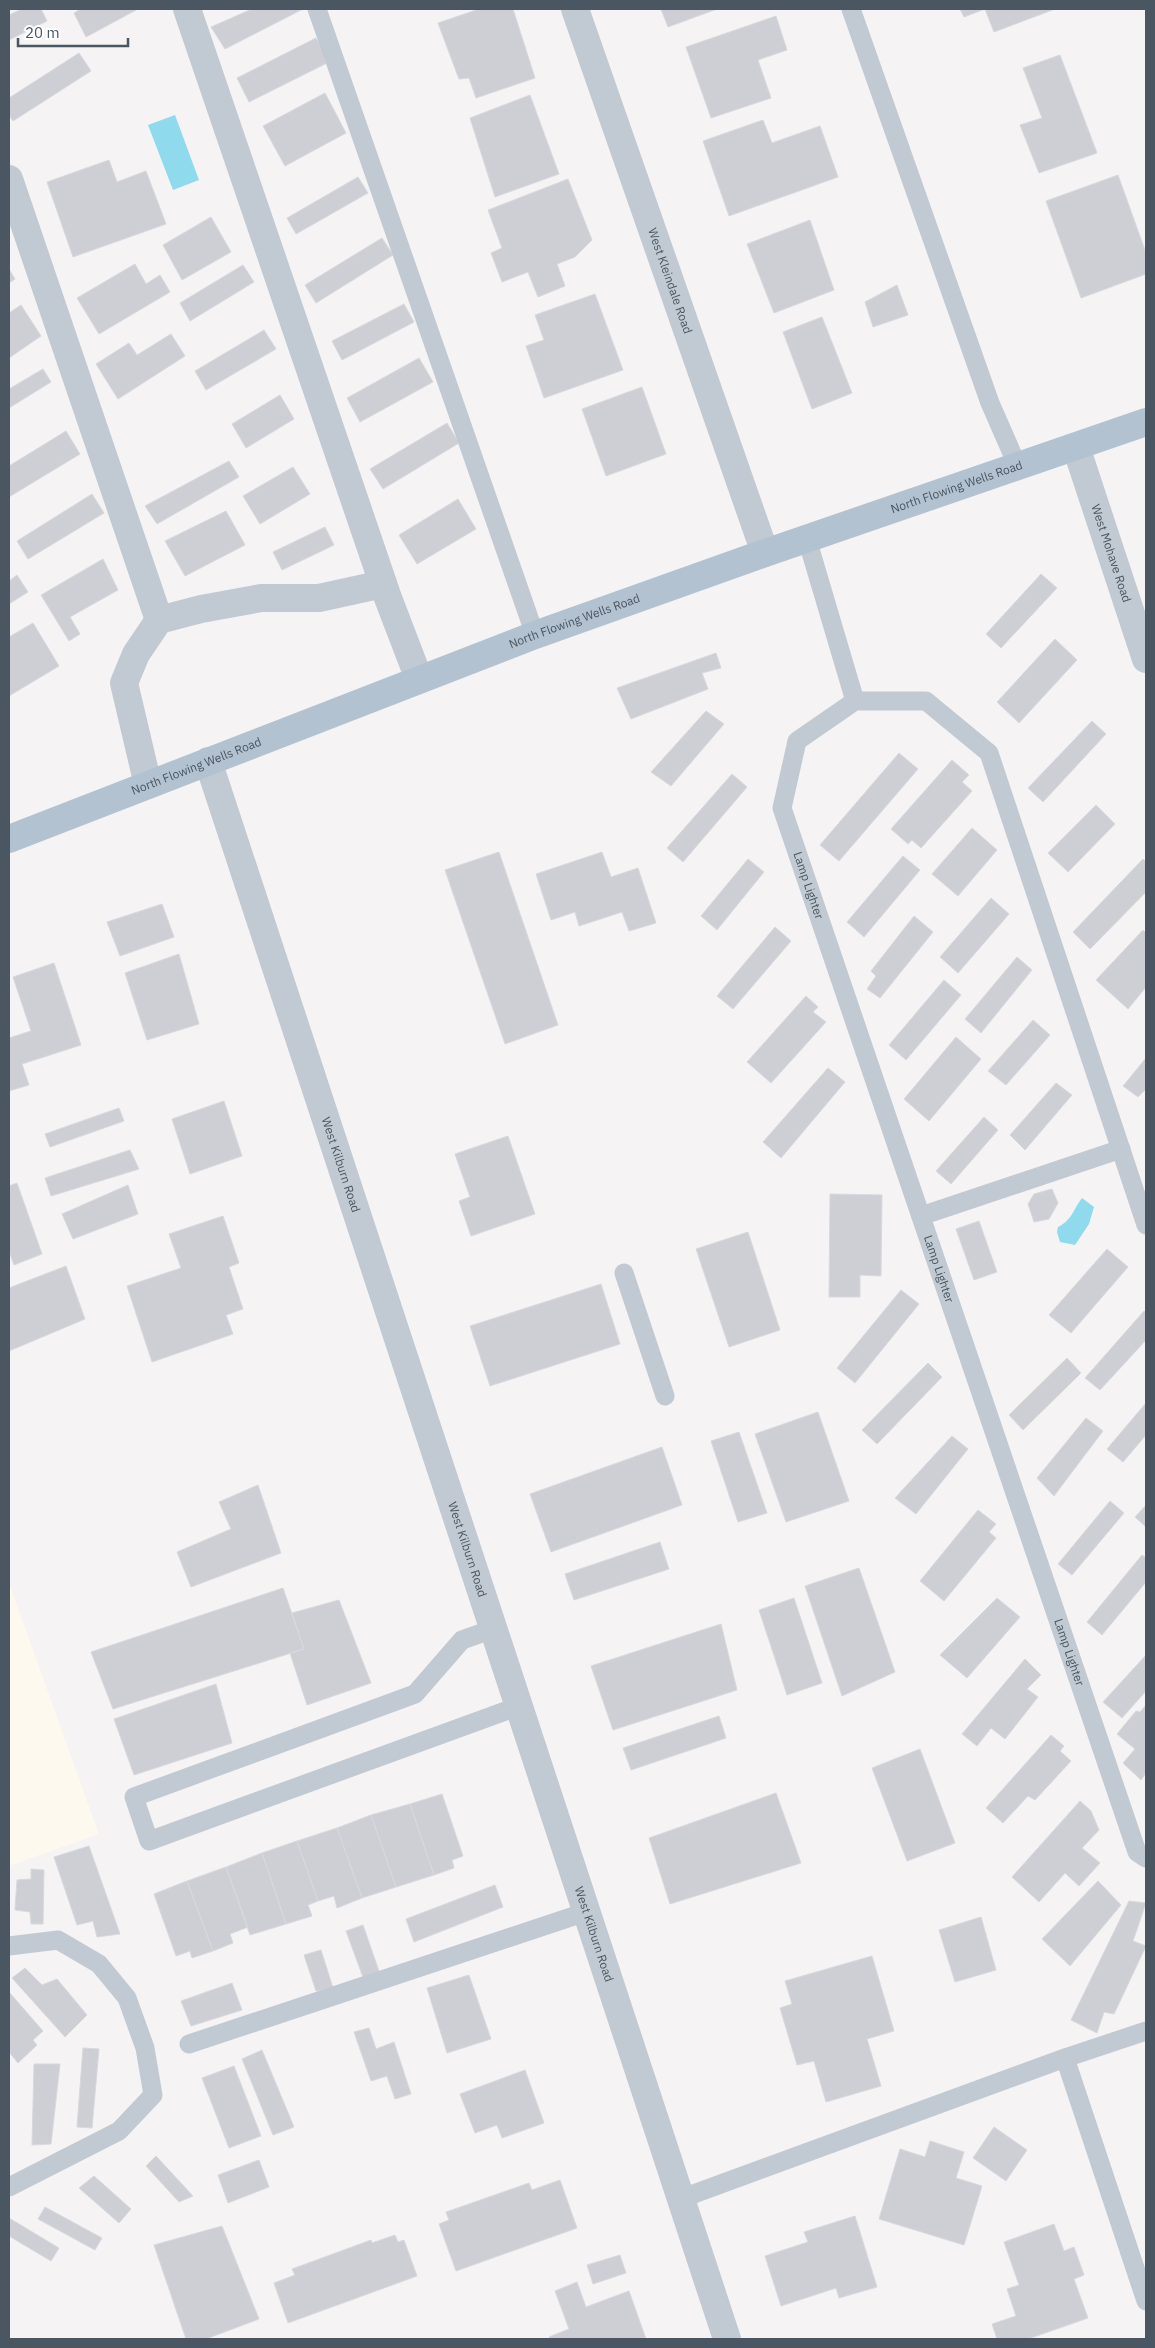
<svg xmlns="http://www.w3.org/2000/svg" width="1155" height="2348" viewBox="0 0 1155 2348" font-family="'IBM Plex Sans',sans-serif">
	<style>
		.commercial { fill: #fdf9ef }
		.water { fill: #90daee }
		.building { fill: #cdcfd5; stroke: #d7d9de }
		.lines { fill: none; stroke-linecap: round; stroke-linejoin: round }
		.lane { stroke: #c1cad2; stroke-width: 19 }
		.street { stroke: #c1cad2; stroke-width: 28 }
		.primary { stroke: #b3c2d1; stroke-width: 28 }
		.labels { text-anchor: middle; stroke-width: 5; stroke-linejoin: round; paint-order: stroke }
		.street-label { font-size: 12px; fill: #4a5661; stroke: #fff }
	</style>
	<rect width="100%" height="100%" fill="#f5f3f3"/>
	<!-- commercial -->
	<path class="commercial" d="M9,1583L99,1834L9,1866Z"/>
	<!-- water -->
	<path class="water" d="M175,115L199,180L173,190L148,125Z
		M1082,1198L1094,1207L1089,1224L1075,1245L1060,1242L1057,1232L1058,1227C1072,1220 1073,1210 1082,1198Z"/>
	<!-- building -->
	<path class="building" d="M22,9H41L47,21L9,40V15Z
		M81,9H138L86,37L74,13Z
		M252,9H303L225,49L211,27Z
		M479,9H513L535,78L476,98L469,78L459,79L438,23Z
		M661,9H717L668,27Z
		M960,9H1055L994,32L985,9L964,17Z
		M776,16L787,50L758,60L771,98L711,118L686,47Z
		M316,38L329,62L249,102L237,78Z
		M79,53L91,71L13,121L9,115V98Z
		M1060,55L1097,153L1039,173L1020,125L1042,118L1023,68Z
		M325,93L346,133L285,166L263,126Z
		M530,95L559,174L495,197L470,118Z
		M763,120L772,143L820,126L838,177L729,216L703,141Z
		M109,160L117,182L146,171L166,224L73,257L47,182Z
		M1118,175L1146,253V274L1081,298L1046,201Z
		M358,177L368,193L296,234L287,218Z
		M568,179L592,240L575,257L557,264L565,286L538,297L528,272L502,282L491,253L502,248L488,210Z
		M211,217L231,252L182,280L163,245Z
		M810,220L834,290L774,313L747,244Z
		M382,238L393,255L316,303L305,285Z
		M135,264L146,284L160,275L170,292L99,334L77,298Z
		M243,265L254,282L190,321L180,303Z
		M9,269L15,279L9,283Z
		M897,285L908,315L873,327L865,302Z
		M595,294L623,370L544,398L526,346L544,340L535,315Z
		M404,304L414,322L342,360L332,341Z
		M21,305L41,336L9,358V313Z
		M822,317L852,393L812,409L783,332Z
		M264,330L276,349L206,390L195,371Z
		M171,334L185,356L118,399L96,364L129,343L137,355Z
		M419,358L433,382L360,422L347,398Z
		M43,369L51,382L9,408V389Z
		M642,387L666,454L606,476L582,409Z
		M280,395L294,419L246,448L232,424Z
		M447,423L459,443L383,489L370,469Z
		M66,431L80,454L9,497V466Z
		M229,461L239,477L157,524L145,506Z
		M293,467L310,494L260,524L243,496Z
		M92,494L104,513L28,559L17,541Z
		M458,499L476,529L417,564L399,535Z
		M226,511L245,545L185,576L165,541Z
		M325,527L334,545L282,570L273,552Z
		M103,559L118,590L70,617L80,634L69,641L41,595Z
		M1041,574L1057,588L1001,648L986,634Z
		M17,575L28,592L9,604V581Z
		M33,623L59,666L9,696V637Z
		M1055,639L1077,660L1019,723L997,702Z
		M716,653L721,668L702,673L708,689L631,719L617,688Z
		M706,711L724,724L671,786L651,772Z
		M1092,721L1106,734L1043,802L1028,788Z
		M899,753L918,769L839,861L820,845Z
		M952,760L969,775L962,782L972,791L921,848L912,840L908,844L891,829Z
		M732,774L747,787L683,862L667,848Z
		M1096,805L1115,824L1068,872L1048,853Z
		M972,828L997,850L958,896L932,874Z
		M499,852L558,1025L505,1044L445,870Z
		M602,852L611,877L638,868L656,923L629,931L622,912L579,926L575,912L551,920L536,874Z
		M903,856L920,870L864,937L847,922Z
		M748,859L764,872L717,930L701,916Z
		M1143,859L1146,862V892L1090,949L1073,932Z
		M991,898L1009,914L958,973L940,957Z
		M162,904L174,937L120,956L107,922Z
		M914,916L933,932L880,998L867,989L876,976L871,971Z
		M775,927L791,941L733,1009L717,996Z
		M1143,930L1146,933V987L1128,1009L1096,980Z
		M179,954L199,1024L147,1040L125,973Z
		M1017,957L1032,970L981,1033L965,1019Z
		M54,963L81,1045L22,1064L29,1085L9,1091V1038L31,1031L13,977Z
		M944,980L961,995L906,1060L889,1045Z
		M806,996L818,1007L813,1012L826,1022L771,1083L747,1062Z
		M1033,1020L1050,1035L1006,1085L988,1071Z
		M956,1037L981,1059L929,1121L904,1099Z
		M1146,1058V1089L1138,1097L1123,1086Z
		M828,1068L845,1082L781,1158L763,1142Z
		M1056,1083L1072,1095L1025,1150L1010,1135Z
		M224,1101L242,1156L190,1174L172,1119Z
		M119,1108L124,1121L50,1147L45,1134Z
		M984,1117L998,1130L951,1184L936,1171Z
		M508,1136L535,1214L471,1236L459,1201L470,1197L455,1154Z
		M130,1150L139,1169L51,1196L45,1178Z
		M17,1183L42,1254L14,1265L9,1251V1186Z
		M128,1185L138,1214L73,1239L62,1214Z
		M1052,1189L1058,1203L1049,1219L1034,1222L1028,1204L1034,1194Z
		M830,1194L882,1195L881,1276L860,1275V1297H829Z
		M223,1216L239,1263L229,1267L243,1309L226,1315L233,1334L152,1362L127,1286L181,1268L169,1234Z
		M979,1221L997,1272L974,1280L956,1229Z
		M748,1232L780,1330L729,1347L696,1249Z
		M1107,1249L1128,1267L1071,1333L1049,1315Z
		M66,1266L85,1319L9,1351V1288Z
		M601,1284L620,1344L490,1386L470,1326Z
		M901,1290L919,1304L855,1383L837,1368Z
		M1144,1311L1146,1314V1340L1100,1390L1085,1378Z
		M1067,1358L1081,1373L1023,1430L1009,1415Z
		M928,1363L942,1377L877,1444L862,1430Z
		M1146,1403V1435L1123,1462L1107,1449Z
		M818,1412L849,1501L786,1522L755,1434Z
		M1086,1418L1103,1431L1054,1496L1037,1478Z
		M739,1432L767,1513L738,1522L711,1441Z
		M952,1436L968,1449L916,1514L895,1498Z
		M662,1447L682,1505L551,1552L530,1494Z
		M258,1485L281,1553L191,1587L177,1552L231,1529L219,1502Z
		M1110,1501L1124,1513L1072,1575L1058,1564Z
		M1146,1505V1527L1135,1517Z
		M978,1510L996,1524L989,1532L996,1538L944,1601L920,1581Z
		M660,1542L669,1569L574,1600L565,1574Z
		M1142,1555L1146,1558V1582L1102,1635L1087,1622Z
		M859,1568L895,1672L842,1696L805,1586Z
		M283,1588L304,1649L113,1709L91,1652Z
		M794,1598L822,1683L787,1695L759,1610Z
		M997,1598L1020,1617L967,1678L940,1655Z
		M339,1600L371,1683L307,1705L290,1653L304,1649L292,1613Z
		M721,1624L737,1690L613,1730L591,1666Z
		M1146,1655V1691L1122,1718L1103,1702Z
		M1025,1659L1041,1675L1027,1689L1038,1697L1005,1739L991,1728L977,1746L962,1734Z
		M216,1684L232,1743L134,1775L114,1719Z
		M1146,1705V1773L1141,1780L1123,1763L1135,1749L1117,1734L1136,1711L1140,1712Z
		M719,1716L726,1738L631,1770L623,1748Z
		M1051,1735L1064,1746L1060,1751L1071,1761L1035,1800L1028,1796L1003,1823L986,1808Z
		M920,1749L955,1843L907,1861L872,1768Z
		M776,1793L801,1863L670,1904L649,1838Z
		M442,1794L463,1856L452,1860L454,1868L434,1875L410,1804Z
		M1080,1801L1091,1811L1099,1830L1082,1848L1100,1863L1079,1886L1065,1873L1039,1902L1012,1877Z
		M410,1804L434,1875L396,1887L371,1815Z
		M371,1815L396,1887L362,1898L337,1828Z
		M337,1828L362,1898L337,1908L334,1896L318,1901L297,1841Z
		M297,1841L318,1901L308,1905L312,1916L286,1924L262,1853Z
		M89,1846L120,1934L97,1937L93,1921L77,1925L54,1857Z
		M262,1853L286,1924L250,1935L226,1867Z
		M226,1867L248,1927L230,1934L233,1943L213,1951L187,1881Z
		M31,1869L44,1870L43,1924H31L30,1912L15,1910L17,1880L31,1879Z
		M187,1881L213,1951L192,1958L190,1951L176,1956L154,1894Z
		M1098,1881L1121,1905L1070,1966L1042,1939Z
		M495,1885L503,1907L414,1942L406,1919Z
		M1129,1901L1146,1903L1133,1941L1146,1946L1114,2014L1104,2012L1097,2033L1071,2020Z
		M981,1917L996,1970L955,1982L939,1930Z
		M363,1925L380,1974L364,1980L346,1931Z
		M321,1950L333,1988L316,1991L304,1955Z
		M872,1956L894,2031L867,2039L881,2086L826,2102L814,2061L797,2065L780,2008L792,2004L785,1981Z
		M25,1968L42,1985L57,1979L87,2015L65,2037L12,1978Z
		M469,1975L491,2039L447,2053L427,1988Z
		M232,1983L242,2010L191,2026L181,2001Z
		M9,1992L43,2031L33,2040L37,2045L18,2063L9,2052Z
		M369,2028L376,2049L394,2042L411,2094L395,2099L387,2076L371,2081L354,2032Z
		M83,2048L99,2049L92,2128L77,2127Z
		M262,2050L294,2127L273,2135L242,2059Z
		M34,2064H60L51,2144L32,2145Z
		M234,2066L261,2136L229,2148L202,2078Z
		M525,2070L544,2123L502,2138L497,2125L475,2133L460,2094Z
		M994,2127L1027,2150L1006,2181L973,2158Z
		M930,2141L964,2152L956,2178L982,2186L964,2245L879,2219L900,2149L925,2157Z
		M156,2156L193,2196L179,2202L146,2166Z
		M259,2160L269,2187L228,2203L218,2175Z
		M94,2176L131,2209L119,2223L79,2188Z
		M560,2180L577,2228L456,2271L439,2224L449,2220L446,2212L529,2183L532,2190Z
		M45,2207L102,2238L95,2250L38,2219Z
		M855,2216L877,2287L839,2298L836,2288L781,2306L765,2256L808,2242L804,2232Z
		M9,2218L59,2248L51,2261L9,2236Z
		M1054,2224L1064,2251L1074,2247L1084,2275L1074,2279L1088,2318L1028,2339H997L992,2324L1016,2316L1007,2289L1019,2285L1004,2242Z
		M222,2226L259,2319L206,2339H186L154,2245Z
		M395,2235L398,2242L404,2240L417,2276L288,2323L274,2283L295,2275L292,2269L371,2240L372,2243Z
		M620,2255L626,2273L593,2284L587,2265Z
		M577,2282L586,2307L629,2291L646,2339H550L549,2337L569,2329L555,2291Z"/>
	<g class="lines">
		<!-- lane -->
		<g class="lane">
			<path d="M317,9L535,635"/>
			<path d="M851,9L990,403L1018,467"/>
			<path d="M807,539L855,701"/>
			<path d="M921,1216L1121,1149"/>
			<path id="s1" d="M1146,1225L989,753L926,701H855L797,741L782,808L1137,1852L1146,1858"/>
			<path d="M624,1273L665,1396"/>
			<path d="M493,1629L462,1640L415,1694L134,1797L149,1841L519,1706"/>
			<path d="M9,1946L58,1940L99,1964L127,1998L145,2048L153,2095L119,2131L9,2187"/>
			<path d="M1146,2031L1065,2058L1146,2301"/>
			<path d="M189,2044L586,1912"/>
			<path d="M680,2199L1065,2058"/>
		</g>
		<!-- street -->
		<g class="street">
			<path d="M187,9L388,598L419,679"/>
			<path id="s2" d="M575,9L765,553"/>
			<path d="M9,179L159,620"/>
			<path id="s3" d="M1076,447L1146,659"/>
			<path id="s4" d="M208,761L727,2339"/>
			<path d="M148,785L124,683L136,654L159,620L201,609L261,598H319L383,584"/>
		</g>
		<!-- primary -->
		<path class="primary" id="s5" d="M9,839L535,635L765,553L1146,422"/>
	</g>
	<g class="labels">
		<!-- street labels -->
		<g class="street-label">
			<text dy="4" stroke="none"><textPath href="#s2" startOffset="288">West Kleindale Road</textPath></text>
			<text dy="4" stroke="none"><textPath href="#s5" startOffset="1011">North Flowing Wells Road</textPath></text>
			<text dy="4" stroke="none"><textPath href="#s3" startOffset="112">West Mohave Road</textPath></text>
			<text dy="4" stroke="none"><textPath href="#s5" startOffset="606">North Flowing Wells Road</textPath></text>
			<text dy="4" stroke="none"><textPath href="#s5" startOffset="201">North Flowing Wells Road</textPath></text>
			<text dy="4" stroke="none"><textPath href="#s1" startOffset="871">Lamp Lighter</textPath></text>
			<text dy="4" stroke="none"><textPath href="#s4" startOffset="425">West Kilburn Road</textPath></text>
			<text dy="4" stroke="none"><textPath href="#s1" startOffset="1276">Lamp Lighter</textPath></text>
			<text dy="4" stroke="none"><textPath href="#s4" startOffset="830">West Kilburn Road</textPath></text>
			<text dy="4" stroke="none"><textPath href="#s1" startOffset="1681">Lamp Lighter</textPath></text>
			<text dy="4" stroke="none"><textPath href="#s4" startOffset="1235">West Kilburn Road</textPath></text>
		</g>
	</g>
	<!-- border -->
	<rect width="1155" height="2348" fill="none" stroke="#4a5661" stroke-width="20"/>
	<!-- scale -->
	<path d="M18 38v8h110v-8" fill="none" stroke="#4a5661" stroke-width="2.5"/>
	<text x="25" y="38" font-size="15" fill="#4a5661" stroke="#ffffff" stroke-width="4" paint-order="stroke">20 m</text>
</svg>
